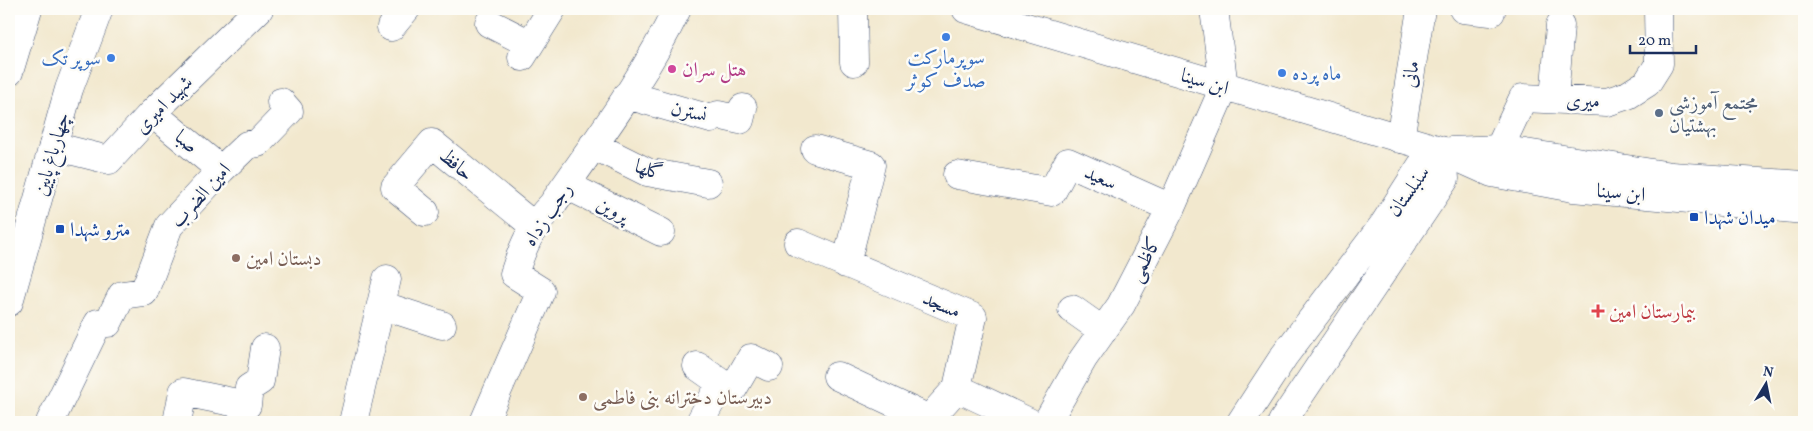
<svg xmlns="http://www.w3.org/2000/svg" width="1813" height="431" viewBox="0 0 1813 431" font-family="Vollkorn,Amiri,serif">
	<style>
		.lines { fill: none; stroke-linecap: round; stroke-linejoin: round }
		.minor-casing { stroke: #3b4b6f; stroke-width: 29 }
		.major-casing { stroke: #3b4b6f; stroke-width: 29 }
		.minor { stroke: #fff; stroke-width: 28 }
		.major { stroke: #fff; stroke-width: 28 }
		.shop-dot { fill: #3f7fe0; stroke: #fdfcf7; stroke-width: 2 }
		.hotel-dot { fill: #d1479c; stroke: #fdfcf7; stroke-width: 2 }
		.service-dot { fill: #5c6f8a; stroke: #fdfcf7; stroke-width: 2 }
		.transit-dot { fill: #1a4fb4; stroke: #fdfcf7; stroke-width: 2 }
		.education-dot { fill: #8d6e63; stroke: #fdfcf7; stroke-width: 2 }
		.health-dot { fill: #e0444e; stroke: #fdfcf7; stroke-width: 2 }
		.labels { text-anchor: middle; stroke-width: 5; stroke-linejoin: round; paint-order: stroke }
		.shop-label { font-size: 20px; fill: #366cbe; stroke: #fdfcf7 }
		.hotel-label { font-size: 20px; fill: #b23c85; stroke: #fdfcf7; text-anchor: start }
		.street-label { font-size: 20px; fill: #1b2f5e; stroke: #fdfcf7 }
		.service-label { font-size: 20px; fill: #4e5e75; stroke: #fdfcf7; text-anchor: start }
		.transit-label { font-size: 20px; fill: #164399; stroke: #fdfcf7; text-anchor: start }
		.education-label { font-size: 20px; fill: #785e54; stroke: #fdfcf7; text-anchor: start }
		.health-label { font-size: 20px; fill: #be3a42; stroke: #fdfcf7; text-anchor: start }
	</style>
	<rect width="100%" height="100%" fill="#fdfcf7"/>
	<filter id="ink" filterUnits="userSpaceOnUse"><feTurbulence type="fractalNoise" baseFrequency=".02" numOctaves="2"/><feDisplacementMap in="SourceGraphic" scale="10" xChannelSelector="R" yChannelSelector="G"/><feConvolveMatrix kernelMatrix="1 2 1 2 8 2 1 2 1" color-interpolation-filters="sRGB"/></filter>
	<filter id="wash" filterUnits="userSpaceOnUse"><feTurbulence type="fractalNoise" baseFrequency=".0096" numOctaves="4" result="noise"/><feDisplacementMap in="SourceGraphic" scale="20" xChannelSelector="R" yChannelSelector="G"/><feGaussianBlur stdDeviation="1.12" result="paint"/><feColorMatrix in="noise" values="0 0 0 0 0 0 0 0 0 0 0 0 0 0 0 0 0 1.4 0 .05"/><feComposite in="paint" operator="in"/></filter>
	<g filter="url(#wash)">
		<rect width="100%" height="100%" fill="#f2e8ce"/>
	</g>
	<g filter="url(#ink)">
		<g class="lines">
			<defs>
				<path id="minor" d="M853,9L854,62
					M1463,9L1491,12
					M489,23L530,44
					M391,27L406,9
					M522,57L552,9
					M627,95L711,119L718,115L740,120L743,108
					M1554,99L1560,25
					M152,113L221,170
					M1400,139L1421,9
					M593,145L647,172L708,183
					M53,146L109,160L152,113L259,9
					M815,149L871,165L846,264
					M1499,149L1523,98L1607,102L1628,95L1647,83L1659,64L1658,9
					M957,175L1052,192L1068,162L1171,208
					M566,185L661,232
					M425,212L395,187L432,143L534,226
					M798,243L973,317L957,388L1029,422
					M381,305L442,325
					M1072,309L1103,331
					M697,366L721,383
					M837,376L929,419L957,388
					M50,422L98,323H108L122,295L144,292L169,226L221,170L247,145L258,143L289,111L281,102
					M177,422L183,392L247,405L249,388L260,381L265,348
					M353,422L387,279
					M484,422L541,291L514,274C523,246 532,225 552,205C596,141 644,79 677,9
					M700,422L721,383L733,389L751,358L769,367
					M1047,422L1083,359L1121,305L1171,208L1224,87L1214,9
					M1241,422L1284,356L1384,224L1421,166L1443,151L1445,179L1282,422"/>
				<path id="major" d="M966,9L1443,151L1492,173L1573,188L1804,210
					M9,72L28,9
					M1451,151L1499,149L1671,176L1804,185
					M9,302L69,89L99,9"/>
			</defs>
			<!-- minor casing -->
			<use href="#minor" class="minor-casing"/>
			<!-- major casing -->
			<use href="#major" class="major-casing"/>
			<!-- minor -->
			<use href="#minor" class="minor"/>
			<!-- major -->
			<use href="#major" class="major"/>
		</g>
	</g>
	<!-- markers -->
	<g class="shop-dot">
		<circle cx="946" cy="37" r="5"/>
		<circle cx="111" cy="58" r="5"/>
		<circle cx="1282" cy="73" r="5"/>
	</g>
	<circle class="hotel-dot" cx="672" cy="69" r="5"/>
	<circle class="service-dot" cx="1659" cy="113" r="5"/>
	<g class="transit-dot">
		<rect x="1689" y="212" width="10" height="10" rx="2.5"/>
		<rect x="55" y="224" width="10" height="10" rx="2.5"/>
	</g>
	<g class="education-dot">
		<circle cx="236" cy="258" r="5"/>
		<circle cx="583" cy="397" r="5"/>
	</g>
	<path class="health-dot" d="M1595.5 303.5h5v5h5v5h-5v5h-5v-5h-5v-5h5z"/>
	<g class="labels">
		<!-- shop labels -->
		<g class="shop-label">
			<text x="946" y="64">سوپرمارکت<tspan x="946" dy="23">صدف کوثر</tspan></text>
			<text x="101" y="65" text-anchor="end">سوپر تک</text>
			<text x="1292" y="80" text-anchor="start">ماه پرده</text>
		</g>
		<!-- hotel labels -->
		<g class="hotel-label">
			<text x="682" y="76">هتل سران</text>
		</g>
		<!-- street labels -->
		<g class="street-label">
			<text transform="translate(1410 74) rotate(-81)" y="7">مانی</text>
			<text transform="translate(1205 81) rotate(17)" y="7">ابن سینا</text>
			<text transform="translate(1583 100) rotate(1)" y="7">میری</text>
			<text transform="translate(163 104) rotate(-45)" y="7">شهید امیری</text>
			<text transform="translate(689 111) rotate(12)" y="7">نسترن</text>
			<text transform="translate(187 141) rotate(40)" y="7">صبا</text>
			<text transform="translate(51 154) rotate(-74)" y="7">چهارباغ پایین</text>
			<text transform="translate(457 164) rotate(40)" y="7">حافظ</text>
			<text transform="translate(649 169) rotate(18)" y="7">گلها</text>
			<text transform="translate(1101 177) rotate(24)" y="7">سعید</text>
			<text transform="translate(1408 191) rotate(-54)" y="7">سنبلستان</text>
			<text transform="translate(1621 192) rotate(5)" y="7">ابن سینا</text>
			<text transform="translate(200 195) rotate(-48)" y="7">امین الضرب</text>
			<text transform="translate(613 209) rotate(27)" y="7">پروین</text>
			<text transform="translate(547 214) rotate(-56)" y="7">رجب زداه</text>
			<text transform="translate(1144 259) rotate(-63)" y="7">کاظمی</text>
			<text transform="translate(942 304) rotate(23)" y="7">مسجد</text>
		</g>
		<!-- service labels -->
		<g class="service-label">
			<text x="1669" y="109">مجتمع آموزشی<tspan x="1669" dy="23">بهشتیان</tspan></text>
		</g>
		<!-- transit labels -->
		<g class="transit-label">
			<text x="1704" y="224">میدان شهدا</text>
			<text x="70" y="236">مترو شهدا</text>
		</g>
		<!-- education labels -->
		<g class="education-label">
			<text x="246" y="265">دبستان امین</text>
			<text x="593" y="404">دبیرستان دخترانه بنی فاطمی</text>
		</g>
		<!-- health labels -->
		<g class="health-label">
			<text x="1609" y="318">بیمارستان امین</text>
		</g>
	</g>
	<!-- margin -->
	<rect width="1813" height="431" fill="none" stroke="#fdfcf7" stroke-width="30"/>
	<!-- north arrow -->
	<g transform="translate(1766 384) rotate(10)" stroke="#fdfcf7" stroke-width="4" paint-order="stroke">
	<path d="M0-4L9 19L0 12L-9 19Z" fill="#1b2f5e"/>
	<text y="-8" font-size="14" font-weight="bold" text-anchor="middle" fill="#1b2f5e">N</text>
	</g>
	<!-- scale -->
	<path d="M1630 45v8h66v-8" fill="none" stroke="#1b2f5e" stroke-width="2.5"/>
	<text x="1638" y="45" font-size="15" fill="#1b2f5e" stroke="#fdfcf7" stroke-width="4" paint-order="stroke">20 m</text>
</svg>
